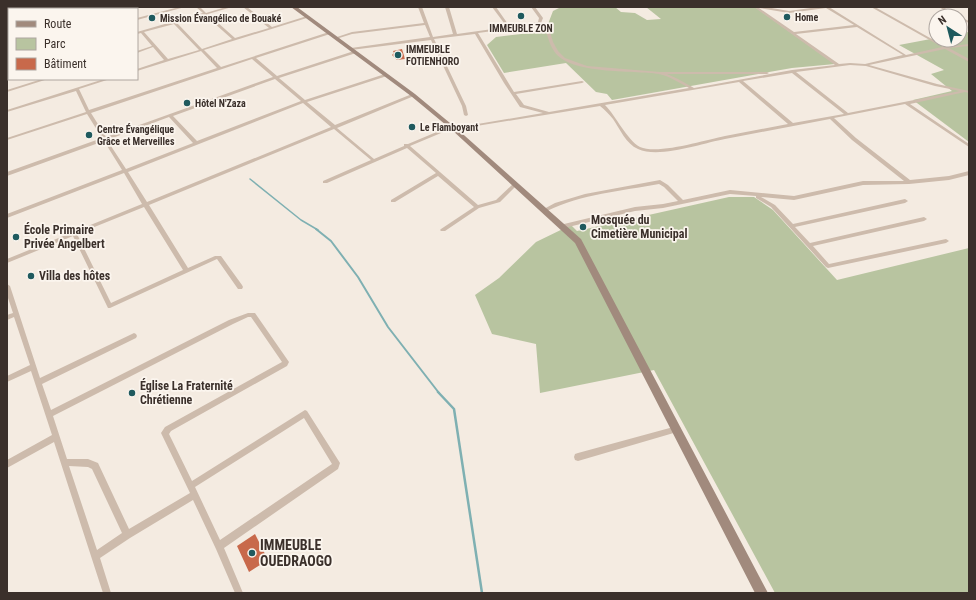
<svg xmlns="http://www.w3.org/2000/svg" width="976" height="600" viewBox="0 0 976 600" font-family="'Roboto Condensed',sans-serif">
	<style>
		.green { fill: #b8c4a0 }
		.lines { fill: none; stroke-linecap: round; stroke-linejoin: round }
		.stream-far2 { stroke: #7fb0b2; stroke-width: 1.5 }
		.stream-far1 { stroke: #7fb0b2; stroke-width: 2 }
		.stream { stroke: #7fb0b2; stroke-width: 2.5 }
		.building { fill: #c8694b }
		.street { fill: #cdbbac; fill-rule: evenodd }
		.secondary { fill: #a18a7d; fill-rule: evenodd }
		.poi-dot { fill: #1f5a5e; stroke: #fbf5ee; stroke-width: 1.5 }
		.labels { text-anchor: middle; stroke-width: 3.5; stroke-linejoin: round; paint-order: stroke }
		.far-poi-label { font-size: 10px; font-weight: bold; fill: #3b302b; stroke: #fbf5ee; text-anchor: start }
		.poi-label { font-size: 12px; font-weight: bold; fill: #3b302b; stroke: #fbf5ee; text-anchor: start }
		.near-poi-label { font-size: 14px; font-weight: bold; fill: #3b302b; stroke: #fbf5ee; text-anchor: start }
	</style>
	<rect width="100%" height="100%" fill="#f4ebe1"/>
	<!-- green -->
	<path class="green" d="M561,7H615L621,12L635,13L647,20L661,19L646,7H755L835,64L792,68L612,100L607,94L596,92L566,63L504,73L487,45L496,37L539,32L548,24L553,11Z
		M968,32L969,33V142L913,100L952,91L931,74L944,70L899,45L936,38V40H960V34Z
		M729,197H754L773,210L837,280L969,248V593H775L654,370L540,393L536,344L492,334L475,295L499,278L536,242L571,225L577,231Z"/>
	<g class="lines">
		<!-- stream-far2 -->
		<path class="stream-far2" d="M250,179L301,220L318,230"/>
		<!-- stream-far1 -->
		<path class="stream-far1" d="M316,229L331,241L358,277L388,327L439,393"/>
		<!-- stream -->
		<path class="stream" d="M438,392L454,409L482,593"/>
	</g>
	<!-- building -->
	<path class="building" d="M402,49L405,59L397,60L392,55L394,53L393,51Z
		M255,534L268,560L249,572L237,546Z"/>
	<g class="lines">
		<!-- street -->
		<path class="street" d="M39,7H43L44,9H40Z
			M70,7H76L70,9H64Z
			M113,7H117L119,9H115Z
			M179,7H185L137,20V18Z
			M196,7H200L206,13L226,7H232L208,14L235,38L269,28L243,7H247L272,27L307,16L310,17L204,50L221,67L329,32H330V34L256,58L277,76L354,51H356V53L279,78L305,100L385,74H387V76L307,102L335,125L412,94H414V96L337,128L374,159L404,146V144H408L451,126H453V128L410,146L478,205L496,200L514,183H518V184L500,202L479,208L445,231H441L440,230L441,229L474,207L438,176L395,202H391V200L436,173L407,148L327,183H323V181L371,160L334,129L149,205L188,268L215,256H221L242,285L243,287L242,289H238L217,259L110,308H108L107,306L73,236L7,263V259L142,204L124,173L7,218V214L122,170L104,141L7,176V172L102,138L87,114L7,140V138L86,112L76,91L7,112V110L104,79H110L79,89L89,110L217,68L201,51L137,71V69L164,60L153,47L137,53V51L152,46L141,33L137,34V32L203,13ZM205,15L232,39L202,49L177,23ZM174,24L199,50L168,59L144,32ZM252,59L273,77L106,137L91,113ZM275,79L301,101L197,141L173,116ZM303,103L331,127L147,202L128,172ZM169,117L193,143L126,169L107,140ZM144,207L183,270L111,303L77,234Z
			M418,7H422L433,37L453,34L445,7H449L457,34L507,27L492,7H496L510,27L538,22L539,18L531,7H535L543,18L541,23L549,28L553,42L558,51L565,58L587,66L660,72H767L769,73L767,74H667L678,79L694,88L792,70L835,65L754,7H766L789,11L818,7H829L906,55L942,47L871,7H875L946,47L969,44V46L949,48L969,59V62L945,49L869,65L937,84L969,91V93L965,92L910,104L969,144V147L905,104L834,118L856,138L910,180L949,176L969,171V175L949,180L909,184L863,185L794,200L761,197L775,205L793,224L905,199L908,201L905,203L795,227L810,243L924,217L927,219L924,221L813,246L829,264L946,239L949,241L946,243L828,268L826,267L771,207L756,198V196L730,194L663,208L635,211L564,228L562,227L561,226L562,225L564,224L635,207L663,204L678,201L664,187L659,184C621,191 582,194 547,211L545,212L542,210L555,203L585,194L660,180L668,185L683,200L730,190L794,196L863,181H904L852,140L830,119C795,126 760,132 725,139C703,143 659,159 638,149C626,144 620,129 613,119C609,114 605,110 600,106L452,130V129L454,128L543,113L520,107L504,83L475,34L434,39L466,106L468,115L466,116L464,115L462,106L431,40L351,50L349,49L351,48L430,37L425,25L352,34L336,39L334,38L352,32L424,23ZM759,8L789,13L826,8L854,25L794,32ZM539,24L545,29C548,36 549,44 554,51C569,75 633,70 659,74C669,76 680,83 689,88L549,112L524,105L516,94L582,83L584,82L582,81L514,92L478,33L532,26ZM857,27L903,55L865,64L850,63L839,64L796,34ZM850,65L866,66L935,86L960,91L848,113L796,72ZM792,73L844,114L793,123L743,81ZM739,82L788,124C767,128 746,132 725,136C705,140 658,155 640,147C627,140 616,116 605,105Z
			M886,7H910L908,8H888Z
			M939,7H943L959,16H954Z
			M7,17L9,18V22L7,21Z
			M960,17L969,21V23L960,19Z
			M7,52H9V54H7Z
			M7,68H9V71H7Z
			M42,79H48L7,92V90Z
			M7,284L10,286L40,378L132,334L134,333L136,334L137,336L136,338L42,384L51,410L229,320L248,313H255L289,362L287,366L171,431L169,434L192,481L305,410L307,411L340,463L338,469L224,548L243,593H235L216,549L193,500L130,538L100,558L111,593H103L54,442L7,468V460L52,435L31,371L7,382V376L30,365L14,317L7,320V315L13,313L7,295ZM248,317H251L282,362L165,427L161,433L190,493L129,529L98,463L88,459H67L53,416L233,324ZM304,418L332,464L220,540L195,487ZM69,466L88,467L92,469L122,533L97,550Z
			M677,426L680,427L681,429L680,431L677,432L578,461L575,460L574,457L575,454L578,453Z"/>
		<!-- secondary -->
		<path class="secondary" d="M291,7H297L415,94L456,128L581,239L768,593H755L575,243L452,130L411,96Z"/>
	</g>
	<!-- markers -->
	<g class="poi-dot">
		<circle cx="521" cy="16" r="4"/>
		<circle cx="787" cy="17" r="4"/>
		<circle cx="152" cy="18" r="4"/>
		<circle cx="398" cy="55" r="4"/>
		<circle cx="187" cy="103" r="4"/>
		<circle cx="412" cy="127" r="4"/>
		<circle cx="89" cy="135" r="4"/>
		<circle cx="583" cy="227" r="4"/>
		<circle cx="16" cy="237" r="4"/>
		<circle cx="31" cy="276" r="4"/>
		<circle cx="132" cy="393" r="4"/>
		<circle cx="252" cy="553" r="4"/>
	</g>
	<g class="labels">
		<!-- far-poi labels -->
		<g class="far-poi-label">
			<text x="795" y="21">Home</text>
			<text x="160" y="22">Mission Évangélico de Bouaké</text>
			<text x="521" y="32" text-anchor="middle">IMMEUBLE ZON</text>
			<text x="406" y="53">IMMEUBLE<tspan x="406" dy="12">FOTIENHORO</tspan></text>
			<text x="195" y="107">Hôtel N'Zaza</text>
			<text x="420" y="131">Le Flamboyant</text>
			<text x="97" y="133">Centre Évangélique<tspan x="97" dy="12">Grâce et Merveilles</tspan></text>
		</g>
		<!-- poi labels -->
		<g class="poi-label">
			<text x="591" y="224">Mosquée du<tspan x="591" dy="14">Cimetière Municipal</tspan></text>
			<text x="24" y="234">École Primaire<tspan x="24" dy="14">Privée Angelbert</tspan></text>
			<text x="39" y="280">Villa des hôtes</text>
			<text x="140" y="390">Église La Fraternité<tspan x="140" dy="14">Chrétienne</tspan></text>
		</g>
		<!-- near-poi labels -->
		<g class="near-poi-label">
			<text x="260" y="550">IMMEUBLE<tspan x="260" dy="16">OUEDRAOGO</tspan></text>
		</g>
	</g>
	<!-- border -->
	<rect width="976" height="600" fill="none" stroke="#3b302b" stroke-width="16"/>
	<!-- legend -->
	<rect x="8" y="8" width="130" height="72" fill="#fbf5ee" stroke="#aea6a0"/>
	<rect x="16" y="21" width="20" height="6" fill="#a18a7d" stroke="#aea6a0"/>
	<text x="44" y="28" font-size="12" fill="#3b302b">Route</text>
	<rect x="16" y="38" width="20" height="12" fill="#b8c4a0" stroke="#aea6a0"/>
	<text x="44" y="48" font-size="12" fill="#3b302b">Parc</text>
	<rect x="16" y="58" width="20" height="12" fill="#c8694b" stroke="#aea6a0"/>
	<text x="44" y="68" font-size="12" fill="#3b302b">Bâtiment</text>
	<!-- north arrow -->
	<g transform="translate(948 28) rotate(324)"><circle r="19" fill="#fbf5ee" stroke="#aea6a0"/>
	<path d="M0-3L7 15L0 10L-7 15Z" fill="#1f5a5e"/>
	<text y="-6" font-size="11" font-weight="bold" text-anchor="middle" fill="#3b302b">N</text>
	</g>
</svg>
